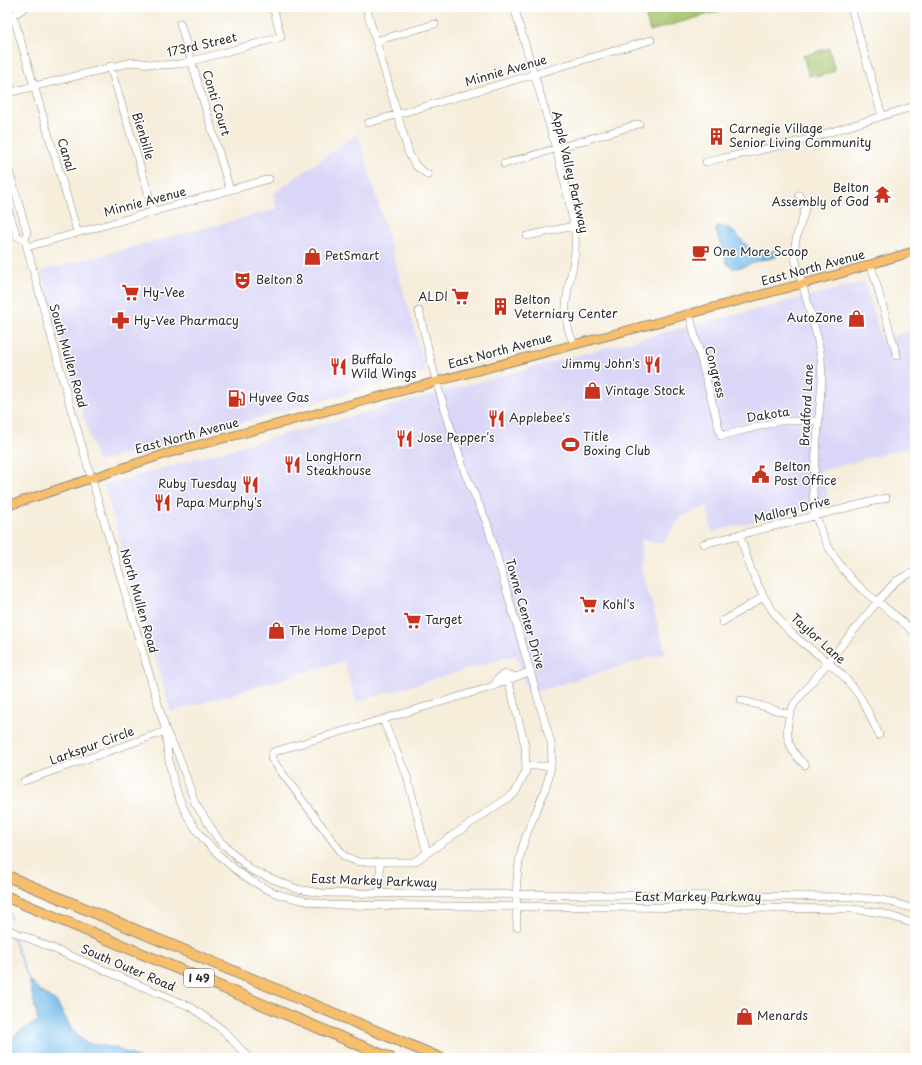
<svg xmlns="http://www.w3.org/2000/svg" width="922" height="1065" viewBox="0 0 922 1065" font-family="'Playpen Sans',sans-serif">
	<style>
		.built { fill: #d9d6f7 }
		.green { fill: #a2c26b; stroke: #66764b }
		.water { fill: #72bceb; stroke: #4e748b }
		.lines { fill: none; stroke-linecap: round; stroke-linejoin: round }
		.stream { stroke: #72bceb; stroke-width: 1.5 }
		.minor-casing { stroke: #908c82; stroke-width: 8 }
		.major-casing { stroke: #908c82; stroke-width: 10 }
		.highway-casing { stroke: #908c82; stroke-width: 12 }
		.minor { stroke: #fff; stroke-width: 7 }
		.major { stroke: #f7bf6c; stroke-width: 8 }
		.highway { stroke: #f7bf6c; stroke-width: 10 }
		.labels { text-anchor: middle; stroke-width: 3; stroke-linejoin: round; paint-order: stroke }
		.shield { fill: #fff; stroke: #6b6b6b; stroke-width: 1 }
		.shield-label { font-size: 11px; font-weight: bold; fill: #2b2b2b }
		.street-label { font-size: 12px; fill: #2b2b2b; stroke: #fff }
		.poi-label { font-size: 12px; fill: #2b2b2b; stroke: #fff; text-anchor: start }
	</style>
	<rect width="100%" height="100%" fill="#fff"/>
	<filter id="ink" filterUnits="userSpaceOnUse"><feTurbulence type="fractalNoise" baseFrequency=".025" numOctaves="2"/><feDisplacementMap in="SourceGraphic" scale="8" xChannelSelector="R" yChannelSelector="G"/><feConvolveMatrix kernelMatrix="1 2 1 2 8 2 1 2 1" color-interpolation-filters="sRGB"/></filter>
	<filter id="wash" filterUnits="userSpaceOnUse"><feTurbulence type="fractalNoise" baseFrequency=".012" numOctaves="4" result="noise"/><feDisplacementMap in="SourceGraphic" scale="16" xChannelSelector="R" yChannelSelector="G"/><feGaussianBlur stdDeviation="0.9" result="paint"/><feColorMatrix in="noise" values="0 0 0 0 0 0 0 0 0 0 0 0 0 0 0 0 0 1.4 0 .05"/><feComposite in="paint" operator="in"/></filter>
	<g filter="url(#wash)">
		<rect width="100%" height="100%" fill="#f6edda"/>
		<!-- built -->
		<path class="built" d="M358,133L427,372L97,462L41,271L277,209L273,194Z
			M865,282L881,340L915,329V457L911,447L820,471L830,503L712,532L707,506L682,516L663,543L641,539L642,570L666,653L528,694L516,655L356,702L344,661L171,712L104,485L218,452L608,347Z"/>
		<!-- green -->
		<path class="green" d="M643,7H734L650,31Z
			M829,48L835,71L817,77L816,74L809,76L803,56Z"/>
		<!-- water -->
		<path class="water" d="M717,226L729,228C750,245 745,254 776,251L778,255C773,260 767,258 761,260C751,263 744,268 733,268L727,264L716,231Z
			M29,980L41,992L56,1001L72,1030L86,1043L116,1048L139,1058H7V1045L17,1033L38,1021Z"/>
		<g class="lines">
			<!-- stream -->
			<path class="stream" d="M9,910L11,920
				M12,937L29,980"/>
		</g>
	</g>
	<g filter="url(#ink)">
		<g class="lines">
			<defs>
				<path id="minor" d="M26,7L13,15L77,231
					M366,7L409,154L416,166L428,175
					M514,7C535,79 560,152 574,226C582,270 552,300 574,344
					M851,7L882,116
					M180,23L230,190
					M376,41L435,24
					M110,66L154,212
					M7,93L133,62L161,65L181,64L281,37L273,7
					M368,123L651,40
					M724,158L801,141L915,106
					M706,162L721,158
					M7,164L27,232L25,240L69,402L166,731L178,754L195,803L219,840L251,870L297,889L321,893L853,897L883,900L915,909
					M504,164L639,124
					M799,195L806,205C802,225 793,237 795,258L817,336L821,358L822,380L813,487C812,526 834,565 864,591C881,605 900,617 915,634
					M7,206L17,236L25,240
					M527,236L574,226
					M27,247L269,179
					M871,265L897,356
					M419,311L436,381L465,473L487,523L551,743C556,780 535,808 524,842C515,869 516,898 517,927
					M689,313L721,436L779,421H819
					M740,534C749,570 763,604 789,631C809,650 834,663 851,685C864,700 871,718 879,735
					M703,544L886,498
					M722,622L763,597
					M508,679L525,745L526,771L515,793L414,862H358L344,856L271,758L273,752L488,688L531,671
					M494,686C498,675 505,671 515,677
					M741,700L789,714
					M383,720L407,776L427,853
					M166,733C167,760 174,791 187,815C205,847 241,879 275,893C292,899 311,902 328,905L853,909L881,913L915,924
					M805,765C785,747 783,728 794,704L877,602L896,581L915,571
					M526,766H551
					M24,781L166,731
					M380,862V893
					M7,929L191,1007L223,1030L249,1058"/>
				<path id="major" d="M7,506L165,454L839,274L915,251"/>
				<path id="highway" d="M7,876L440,1058
					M7,897L390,1058"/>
			</defs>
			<!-- minor casing -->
			<use href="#minor" class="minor-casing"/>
			<!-- major casing -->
			<use href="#major" class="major-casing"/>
			<!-- highway casing -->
			<use href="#highway" class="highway-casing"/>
			<!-- minor -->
			<use href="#minor" class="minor"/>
			<!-- major -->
			<use href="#major" class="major"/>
			<!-- highway -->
			<use href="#highway" class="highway"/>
		</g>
	</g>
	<!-- icons -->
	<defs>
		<symbol id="building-bare" viewBox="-9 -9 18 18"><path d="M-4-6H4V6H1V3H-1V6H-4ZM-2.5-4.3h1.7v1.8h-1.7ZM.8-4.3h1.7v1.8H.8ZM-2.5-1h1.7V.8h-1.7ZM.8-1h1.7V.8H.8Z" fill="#c8321e" stroke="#fff" stroke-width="2.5" paint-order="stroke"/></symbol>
		<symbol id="temple-bare" viewBox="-9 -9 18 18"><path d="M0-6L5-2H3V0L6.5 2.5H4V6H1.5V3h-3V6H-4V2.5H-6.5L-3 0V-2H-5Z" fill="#c8321e" stroke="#fff" stroke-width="2.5" paint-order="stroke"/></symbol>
		<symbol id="cafe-bare" viewBox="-9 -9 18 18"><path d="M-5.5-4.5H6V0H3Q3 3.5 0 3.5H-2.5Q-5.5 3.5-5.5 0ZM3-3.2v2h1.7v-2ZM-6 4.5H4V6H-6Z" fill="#c8321e" stroke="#fff" stroke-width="2.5" paint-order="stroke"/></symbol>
		<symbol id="shop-bare" viewBox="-9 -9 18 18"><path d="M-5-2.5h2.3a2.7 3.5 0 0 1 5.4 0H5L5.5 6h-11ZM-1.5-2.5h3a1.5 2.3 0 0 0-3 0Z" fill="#c8321e" stroke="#fff" stroke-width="2.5" paint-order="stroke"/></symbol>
		<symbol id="theatre-bare" viewBox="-9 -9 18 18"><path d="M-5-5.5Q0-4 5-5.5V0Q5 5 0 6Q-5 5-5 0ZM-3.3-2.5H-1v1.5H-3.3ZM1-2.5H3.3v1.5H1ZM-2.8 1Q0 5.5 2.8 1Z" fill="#c8321e" stroke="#fff" stroke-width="2.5" paint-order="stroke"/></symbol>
		<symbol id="supermarket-bare" viewBox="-9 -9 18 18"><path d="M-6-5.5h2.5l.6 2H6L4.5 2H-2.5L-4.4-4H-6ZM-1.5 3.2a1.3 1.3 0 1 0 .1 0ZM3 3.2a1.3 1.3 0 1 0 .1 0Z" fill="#c8321e" stroke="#fff" stroke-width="2.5" paint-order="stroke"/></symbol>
		<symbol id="pharmacy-bare" viewBox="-9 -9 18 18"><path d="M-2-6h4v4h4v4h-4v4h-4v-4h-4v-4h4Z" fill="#c8321e" stroke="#fff" stroke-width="2.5" paint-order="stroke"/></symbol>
		<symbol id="restaurant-bare" viewBox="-9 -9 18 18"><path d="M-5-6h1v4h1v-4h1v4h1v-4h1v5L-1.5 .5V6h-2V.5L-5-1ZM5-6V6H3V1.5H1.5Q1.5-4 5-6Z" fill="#c8321e" stroke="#fff" stroke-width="2.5" paint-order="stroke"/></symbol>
		<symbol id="fuel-bare" viewBox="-9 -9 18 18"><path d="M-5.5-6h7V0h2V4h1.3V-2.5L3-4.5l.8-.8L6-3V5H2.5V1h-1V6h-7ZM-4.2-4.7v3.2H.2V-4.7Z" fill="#c8321e" stroke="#fff" stroke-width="2.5" paint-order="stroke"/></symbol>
		<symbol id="stadium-bare" viewBox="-9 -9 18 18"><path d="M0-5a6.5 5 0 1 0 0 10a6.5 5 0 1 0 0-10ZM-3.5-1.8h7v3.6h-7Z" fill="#c8321e" stroke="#fff" stroke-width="2.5" paint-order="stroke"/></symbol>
		<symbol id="civic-bare" viewBox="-9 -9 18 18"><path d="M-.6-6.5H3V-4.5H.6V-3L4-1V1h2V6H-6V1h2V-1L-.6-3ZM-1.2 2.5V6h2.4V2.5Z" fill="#c8321e" stroke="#fff" stroke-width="2.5" paint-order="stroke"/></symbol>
	</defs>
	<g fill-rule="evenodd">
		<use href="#building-bare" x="704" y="124" width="25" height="25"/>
		<use href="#temple-bare" x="870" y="182" width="25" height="25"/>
		<use href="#cafe-bare" x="688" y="240" width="25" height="25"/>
		<use href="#shop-bare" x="300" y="244" width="25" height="25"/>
		<use href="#theatre-bare" x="230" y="268" width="25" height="25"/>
		<use href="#supermarket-bare" x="118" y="280" width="25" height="25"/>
		<use href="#supermarket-bare" x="448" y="284" width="25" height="25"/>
		<use href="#building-bare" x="488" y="294" width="25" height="25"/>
		<use href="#shop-bare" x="844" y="306" width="25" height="25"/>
		<use href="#pharmacy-bare" x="108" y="308" width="25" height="25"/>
		<use href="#restaurant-bare" x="640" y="352" width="25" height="25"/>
		<use href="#restaurant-bare" x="326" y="354" width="25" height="25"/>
		<use href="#shop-bare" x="580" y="378" width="25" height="25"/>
		<use href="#fuel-bare" x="224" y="386" width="25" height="25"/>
		<use href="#restaurant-bare" x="484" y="406" width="25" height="25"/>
		<use href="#restaurant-bare" x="392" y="426" width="25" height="25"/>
		<use href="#stadium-bare" x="558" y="432" width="25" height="25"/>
		<use href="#restaurant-bare" x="280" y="452" width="25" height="25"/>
		<use href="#civic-bare" x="748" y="462" width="25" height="25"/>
		<use href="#restaurant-bare" x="238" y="472" width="25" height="25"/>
		<use href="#restaurant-bare" x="150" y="490" width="25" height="25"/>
		<use href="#supermarket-bare" x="576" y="592" width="25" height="25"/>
		<use href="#supermarket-bare" x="400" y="608" width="25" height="25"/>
		<use href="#shop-bare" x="264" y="618" width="25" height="25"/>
		<use href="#shop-bare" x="732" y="1004" width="25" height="25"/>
	</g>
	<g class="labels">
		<!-- shield labels -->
		<rect class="shield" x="184" y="969" width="30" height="18" rx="3"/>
		<g class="shield-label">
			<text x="199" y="982">I 49</text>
		</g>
		<!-- street labels -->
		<g class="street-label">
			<text transform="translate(202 45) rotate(-13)" y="4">173rd Street</text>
			<text transform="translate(506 71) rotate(-16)" y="4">Minnie Avenue</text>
			<text transform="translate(216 103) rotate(73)" y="4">Conti Court</text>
			<text transform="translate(143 136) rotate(73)" y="4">Bienbille</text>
			<text transform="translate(66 155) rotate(73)" y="4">Canal</text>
			<text transform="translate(570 172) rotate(77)" y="4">Apple Valley Parkway</text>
			<text transform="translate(145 202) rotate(-15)" y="4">Minnie Avenue</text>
			<text transform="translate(813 268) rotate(-15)" y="4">East North Avenue</text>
			<text transform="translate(500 351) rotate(-15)" y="4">East North Avenue</text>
			<text transform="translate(68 356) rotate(74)" y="4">South Mullen Road</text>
			<text transform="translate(715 372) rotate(76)" y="4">Congress</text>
			<text transform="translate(807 405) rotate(-87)" y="4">Bradford Lane</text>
			<text transform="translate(768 415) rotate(-9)" y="4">Dakota</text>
			<text transform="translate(187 436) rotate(-15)" y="4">East North Avenue</text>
			<text transform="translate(792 510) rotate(-14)" y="4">Mallory Drive</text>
			<text transform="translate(139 601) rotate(74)" y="4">North Mullen Road</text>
			<text transform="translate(525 614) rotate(74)" y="4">Towne Center Drive</text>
			<text transform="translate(818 639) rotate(42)" y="4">Taylor Lane</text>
			<text transform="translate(92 746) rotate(-20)" y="4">Larkspur Circle</text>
			<text transform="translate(374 881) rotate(2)" y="4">East Markey Parkway</text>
			<text x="698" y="901">East Markey Parkway</text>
			<text transform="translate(128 968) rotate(23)" y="4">South Outer Road</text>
		</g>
		<!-- poi labels -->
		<g class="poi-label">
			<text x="729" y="133">Carnegie Village<tspan x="729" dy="14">Senior Living Community</tspan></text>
			<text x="869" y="192" text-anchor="end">Belton<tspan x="869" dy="14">Assembly of God</tspan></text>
			<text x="713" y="256">One More Scoop</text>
			<text x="325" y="260">PetSmart</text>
			<text x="256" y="284">Belton 8</text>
			<text x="143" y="297">Hy-Vee</text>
			<text x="448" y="301" text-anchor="end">ALDI</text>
			<text x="514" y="304">Belton<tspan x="514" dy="14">Veterniary Center</tspan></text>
			<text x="843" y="322" text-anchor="end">AutoZone</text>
			<text x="134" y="325">Hy-Vee Pharmacy</text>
			<text x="351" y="364">Buffalo<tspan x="351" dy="14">Wild Wings</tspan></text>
			<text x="640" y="368" text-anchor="end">Jimmy John's</text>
			<text x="605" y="395">Vintage Stock</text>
			<text x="249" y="402">Hyvee Gas</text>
			<text x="509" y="422">Applebee's</text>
			<text x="583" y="441">Title<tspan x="583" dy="14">Boxing Club</tspan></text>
			<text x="417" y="442">Jose Pepper's</text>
			<text x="306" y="461">LongHorn<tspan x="306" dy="14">Steakhouse</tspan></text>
			<text x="774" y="471">Belton<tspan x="774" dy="14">Post Office</tspan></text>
			<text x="237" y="488" text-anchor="end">Ruby Tuesday</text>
			<text x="176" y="507">Papa Murphy's</text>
			<text x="602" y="609">Kohl's</text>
			<text x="425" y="624">Target</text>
			<text x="289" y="635">The Home Depot</text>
			<text x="757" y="1020">Menards</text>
		</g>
	</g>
	<!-- margin -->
	<rect width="922" height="1065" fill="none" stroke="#fff" stroke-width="24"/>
</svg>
